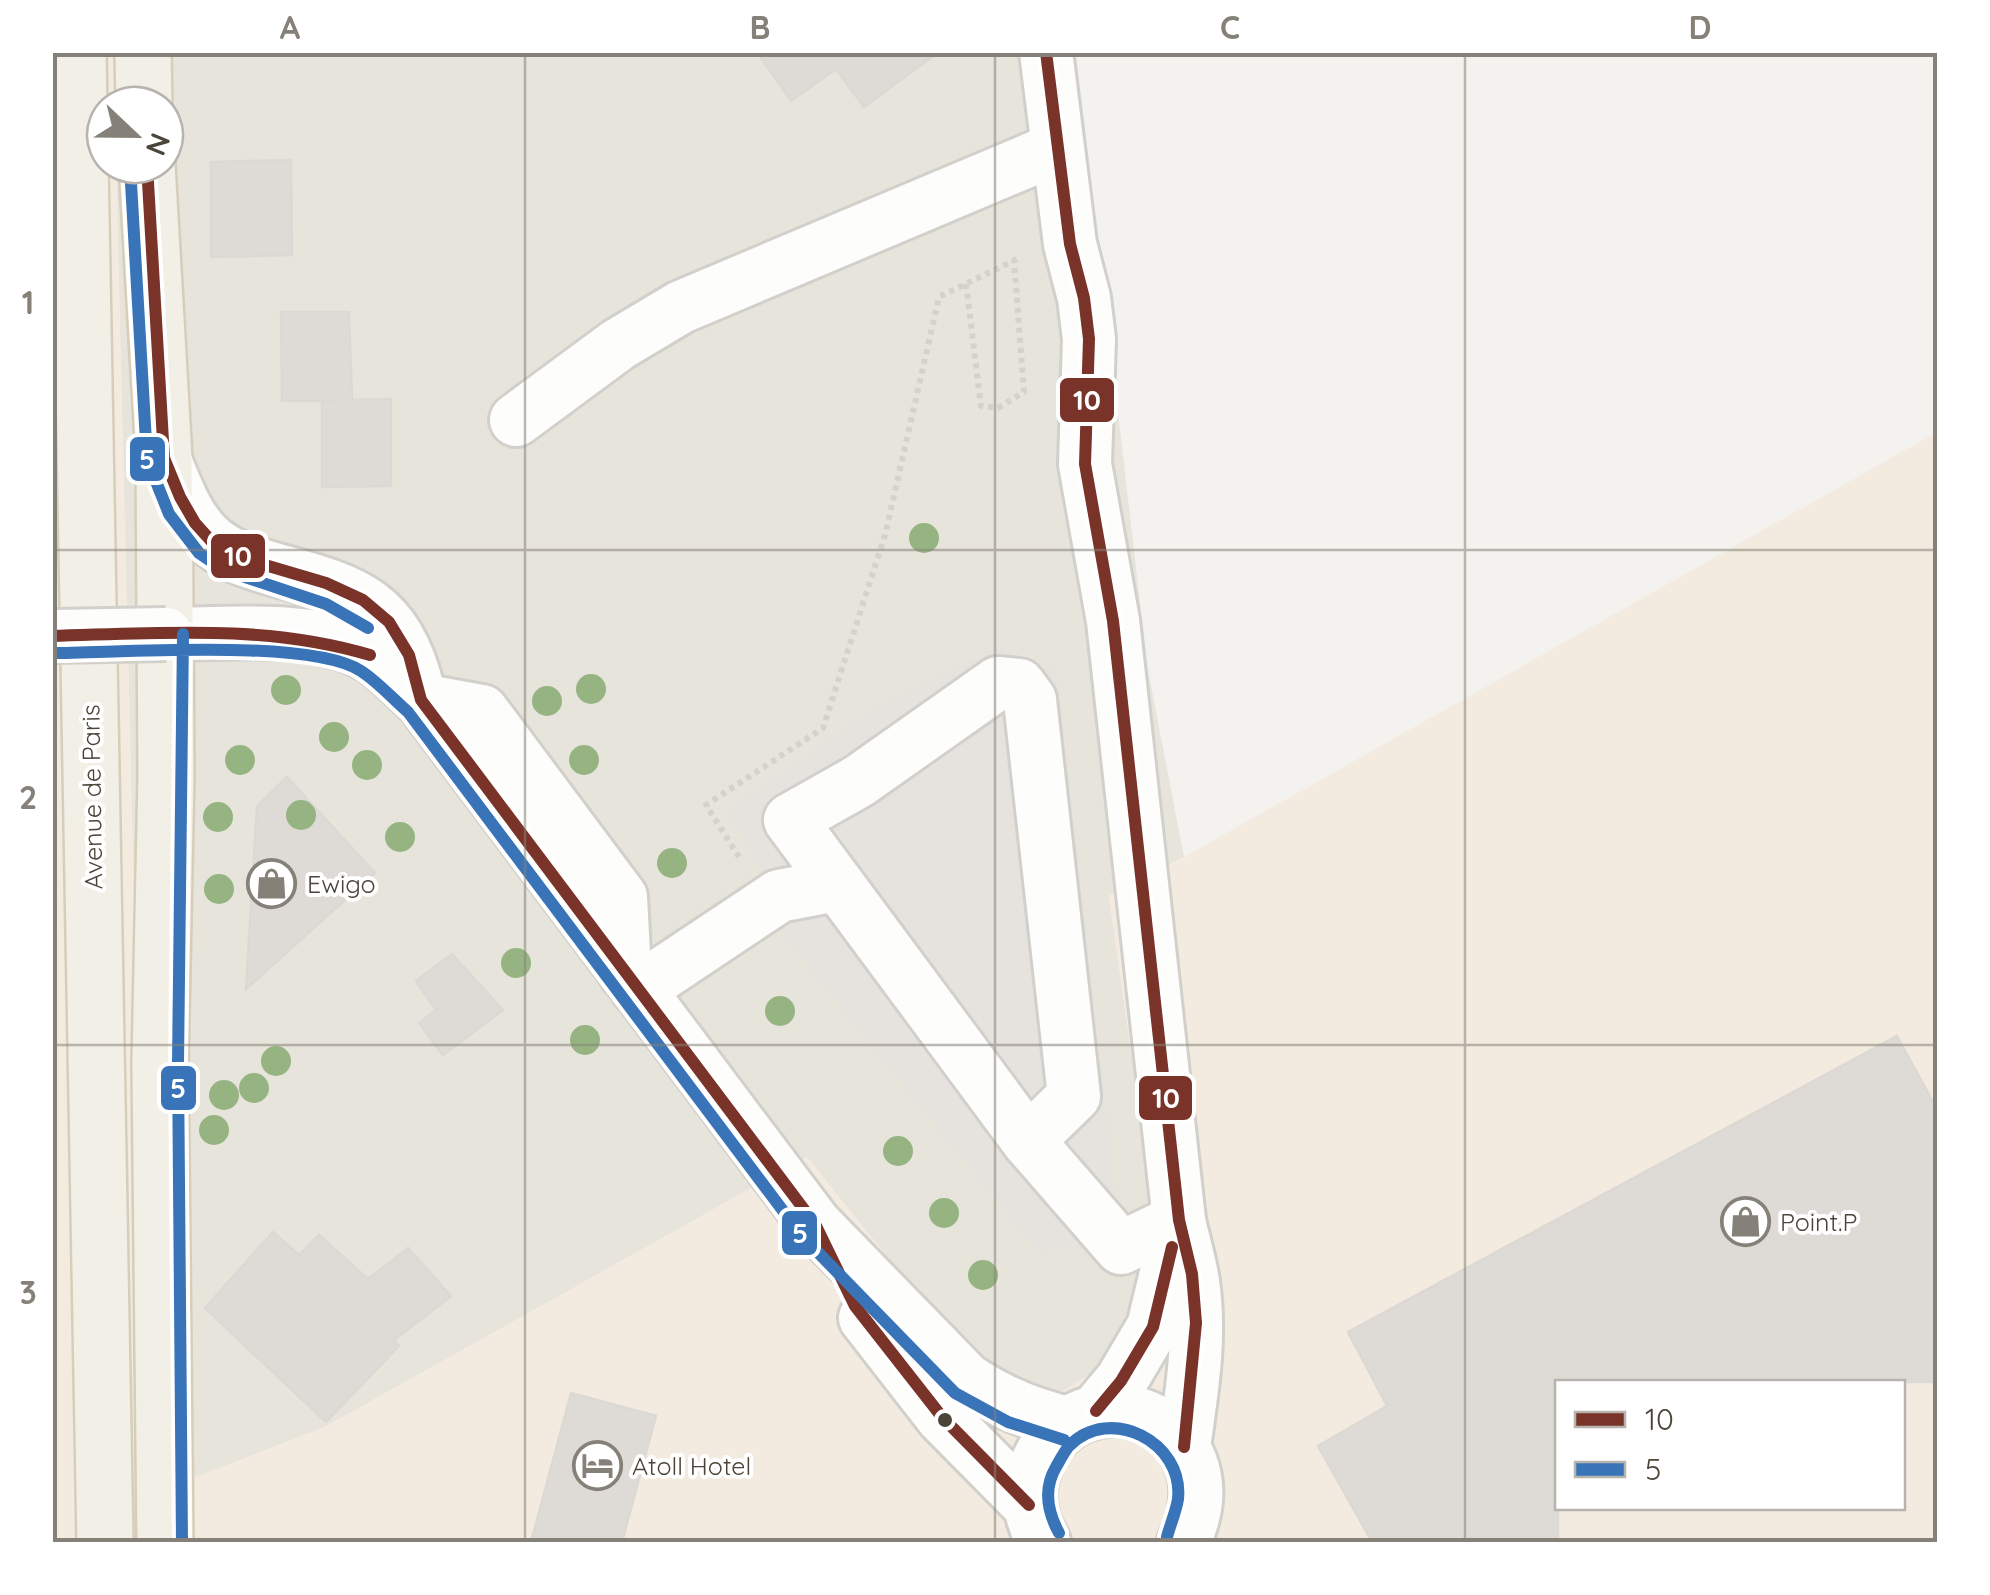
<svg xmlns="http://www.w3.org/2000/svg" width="1990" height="1595" viewBox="0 0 1990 1595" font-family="Quicksand,sans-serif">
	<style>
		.residential { fill: #e7e4dc }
		.commercial { fill: #f3ebdf; fill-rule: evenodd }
		.parking { fill: #e6e3df }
		.building { fill: #dedbd6; stroke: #dcd9d4; stroke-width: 2.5 }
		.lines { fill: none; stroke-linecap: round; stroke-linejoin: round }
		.minor-casing { stroke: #d2d0cb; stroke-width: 58 }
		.major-casing { stroke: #d6cebb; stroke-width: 60 }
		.path { stroke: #d3d2cc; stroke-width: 6; stroke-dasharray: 5 5; stroke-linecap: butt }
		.minor { stroke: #fdfdfc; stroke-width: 52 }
		.major { stroke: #f2efe6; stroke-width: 55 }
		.minor-bridge-casing { stroke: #d2d0cb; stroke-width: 58; stroke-linecap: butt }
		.minor-bridge { stroke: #fdfdfc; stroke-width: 52 }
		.bus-1-casing { stroke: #fff; stroke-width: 20 }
		.bus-2-casing { stroke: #fff; stroke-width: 20 }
		.bus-1 { stroke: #793329; stroke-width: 12 }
		.bus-2 { stroke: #3974b9; stroke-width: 12 }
		.tree { fill: #96b382 }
		.grid { fill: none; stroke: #868178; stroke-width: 2.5; stroke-opacity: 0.55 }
		.bus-dot { fill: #4b4439; stroke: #fff; stroke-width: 4 }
		.labels { text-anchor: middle; stroke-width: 8; stroke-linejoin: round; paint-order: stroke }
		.street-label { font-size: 25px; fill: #4b4439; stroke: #fff }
		.poi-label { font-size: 25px; fill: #4b4439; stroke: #fff; text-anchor: start }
		.line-badge { stroke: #fff; stroke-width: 4 }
		.badge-label { font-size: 28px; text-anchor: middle; font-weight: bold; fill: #fff }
		.neatline { fill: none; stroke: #868178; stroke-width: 4 }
		.grid-label { font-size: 32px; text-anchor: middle; font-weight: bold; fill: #868178 }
	</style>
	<rect width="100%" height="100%" fill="#f4f2ee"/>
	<!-- residential -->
	<path class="residential" d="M113,53H1076L1148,670L1184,857L1109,896L1149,1177L1152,1272L1109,1363L1058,1394H1024L956,1346L807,1157L325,1427L148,1496L116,165H165V105H114Z"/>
	<!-- commercial -->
	<path class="commercial" d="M52,53H113L114,105H105V165H116L149,1495L325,1427L807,1157L981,1373L1058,1394L1108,1363L1152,1272L1149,1177L1109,896L1184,857L1937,432V1542H53ZM1558,1382H1902V1508H1558Z"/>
	<!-- parking -->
	<path class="parking" d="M1000,646L1057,672L1121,1248L1037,1250L779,929V896L728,812L877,707Z"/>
	<!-- building -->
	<path class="building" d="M757,52H939L864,107L836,69L791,101Z
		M291,160L292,255L211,257V162Z
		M281,312H349L352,400L391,399V486L322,487V401H335H282Z
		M287,777L375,873L246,989L257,806Z
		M452,954L503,1010L443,1055L419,1023L436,1010L416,981Z
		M1897,1036L1938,1111V1382H1558V1542H1372L1318,1446L1387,1406L1348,1332Z
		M273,1232L299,1255L319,1235L368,1279L408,1248L451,1296L394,1340L399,1346L326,1422L205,1308Z
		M571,1393L656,1416L622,1542H531Z"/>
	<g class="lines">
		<defs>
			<path id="minor" d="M1046,52L1070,244L1084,298L1089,339L1085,464L1113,621L1179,1220C1183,1240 1190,1261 1193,1282C1201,1337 1192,1391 1184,1447
				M516,420L619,344L681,307L1058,148
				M164,458C176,487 188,523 214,543C232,557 256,564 277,570C356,591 396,604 418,689
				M166,634C227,634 312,624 367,654C387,664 404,686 421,700L815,1224L966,1379C998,1401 1030,1414 1068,1423
				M421,700L482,711L621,897L625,973
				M638,990L779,896L836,885
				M1028,1141L1074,1096L1030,700L1019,685L998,683L859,781L790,820L1028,1141L1121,1248L1179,1220
				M865,1318L942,1417L1029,1505
				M1096,1411L1121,1381L1153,1327L1175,1236
				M1044,1542C1030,1520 1025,1494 1035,1468C1076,1357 1242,1418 1184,1542"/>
			<path id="major" d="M78,52L105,1542
				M143,52L144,105
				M147,165L164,458L166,776L160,1063L165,1542"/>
		</defs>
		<!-- minor casing -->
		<use href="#minor" class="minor-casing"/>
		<!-- major casing -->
		<use href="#major" class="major-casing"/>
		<!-- path -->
		<path class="path" d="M966,284L981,406L998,408L1024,392L1014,260
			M739,857L706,805L823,728L885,535L939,297L1019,258"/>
		<!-- minor -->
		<use href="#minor" class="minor"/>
		<!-- major -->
		<use href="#major" class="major"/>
		<defs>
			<path id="minor-bridge" d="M52,636L166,634"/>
		</defs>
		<!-- minor-bridge casing -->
		<use href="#minor-bridge" class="minor-bridge-casing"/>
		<!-- minor-bridge -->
		<use href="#minor-bridge" class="minor-bridge"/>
		<defs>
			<path id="bus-1" d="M1046,52L1070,244L1084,298L1089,339L1085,464L1113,621L1179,1220L1192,1274L1196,1323L1184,1447
				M147,165L164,458L180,497L195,523L213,543L241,558L326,583L363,600L389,622L409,655L421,700L815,1224L855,1306L942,1417L1029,1505
				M52,636C160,633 266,624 370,655
				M1096,1411L1121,1381L1153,1327L1172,1247"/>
			<path id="bus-2" d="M130,166L147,459L169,514L199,553L224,570L326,604L368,628
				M52,653C120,653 310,638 361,671C378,682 393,699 408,712L802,1236L955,1393L1008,1422L1064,1440
				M1059,1533C1047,1511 1043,1489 1056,1467C1060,1460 1064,1452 1069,1446C1110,1404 1184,1442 1178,1499C1176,1512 1170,1525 1167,1537
				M182,1542L178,1063L183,634"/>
		</defs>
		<!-- bus-1 casing -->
		<use href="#bus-1" class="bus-1-casing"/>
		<!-- bus-2 casing -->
		<use href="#bus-2" class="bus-2-casing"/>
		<!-- bus-1 -->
		<use href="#bus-1" class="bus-1"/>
		<!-- bus-2 -->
		<use href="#bus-2" class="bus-2"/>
	</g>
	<!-- trees -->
	<g class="tree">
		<circle cx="924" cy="538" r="15"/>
		<circle cx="591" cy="689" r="15"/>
		<circle cx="286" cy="690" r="15"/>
		<circle cx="547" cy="701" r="15"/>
		<circle cx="334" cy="737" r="15"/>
		<circle cx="240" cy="760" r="15"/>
		<circle cx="584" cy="760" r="15"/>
		<circle cx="367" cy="765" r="15"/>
		<circle cx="301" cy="815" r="15"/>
		<circle cx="218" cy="817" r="15"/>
		<circle cx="400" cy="837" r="15"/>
		<circle cx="672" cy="863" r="15"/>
		<circle cx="219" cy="889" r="15"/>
		<circle cx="516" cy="963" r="15"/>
		<circle cx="780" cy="1011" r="15"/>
		<circle cx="585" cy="1040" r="15"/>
		<circle cx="276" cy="1061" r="15"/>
		<circle cx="254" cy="1088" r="15"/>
		<circle cx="224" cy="1095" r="15"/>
		<circle cx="214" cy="1130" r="15"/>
		<circle cx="898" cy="1151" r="15"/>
		<circle cx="944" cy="1213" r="15"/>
		<circle cx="983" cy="1275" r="15"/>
	</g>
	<!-- grid -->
	<path class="grid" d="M525,52V1542M995,52V1542M1465,52V1542M52,550H1938M52,1045H1938"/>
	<!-- icons -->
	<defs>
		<symbol id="shop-ring" viewBox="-11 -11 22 22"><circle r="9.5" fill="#fff" stroke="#868178" stroke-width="1.5"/><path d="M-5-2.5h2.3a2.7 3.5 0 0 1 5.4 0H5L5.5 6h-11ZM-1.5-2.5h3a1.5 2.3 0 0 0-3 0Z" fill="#868178"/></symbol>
		<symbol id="hotel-ring" viewBox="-11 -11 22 22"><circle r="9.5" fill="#fff" stroke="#868178" stroke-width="1.5"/><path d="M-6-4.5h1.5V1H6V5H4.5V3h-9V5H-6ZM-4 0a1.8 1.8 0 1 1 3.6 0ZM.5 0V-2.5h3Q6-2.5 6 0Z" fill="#868178"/></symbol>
	</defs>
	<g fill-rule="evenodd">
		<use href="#shop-ring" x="244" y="856" width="55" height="55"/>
		<use href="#shop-ring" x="1718" y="1194" width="55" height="55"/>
		<use href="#hotel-ring" x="570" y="1438" width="55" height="55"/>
	</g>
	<!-- markers -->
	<circle class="bus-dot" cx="945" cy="1420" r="9"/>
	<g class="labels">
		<!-- street labels -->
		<g class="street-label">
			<text transform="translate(92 797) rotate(-91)" y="9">Avenue de Paris</text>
		</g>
		<!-- poi labels -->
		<g class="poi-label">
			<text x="307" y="893">Ewigo</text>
			<text x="1780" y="1231">Point.P</text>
			<text x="632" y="1475">Atoll Hotel</text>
		</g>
	</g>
	<g class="line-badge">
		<rect x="1058" y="376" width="58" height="48" rx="10" fill="#793329"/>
		<rect x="128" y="435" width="39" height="48" rx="10" fill="#3974b9"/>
		<rect x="209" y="532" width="58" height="48" rx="10" fill="#793329"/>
		<rect x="159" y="1064" width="39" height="48" rx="10" fill="#3974b9"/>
		<rect x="1137" y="1074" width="57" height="48" rx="10" fill="#793329"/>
		<rect x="780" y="1209" width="39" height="48" rx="10" fill="#3974b9"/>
	</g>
	<g class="badge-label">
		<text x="1087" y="410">10</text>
		<text x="147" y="469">5</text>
		<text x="238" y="566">10</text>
		<text x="178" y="1098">5</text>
		<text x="1166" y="1108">10</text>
		<text x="800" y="1243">5</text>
	</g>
	<!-- border -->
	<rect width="1990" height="1595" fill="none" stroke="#ffffff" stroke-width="110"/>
	<!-- legend -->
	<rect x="1555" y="1380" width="350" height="130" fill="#ffffff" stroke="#b7b4b0" stroke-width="2.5"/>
	<rect x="1575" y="1412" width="50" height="15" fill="#793329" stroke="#b7b4b0" stroke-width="2.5"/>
	<text x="1645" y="1430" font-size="30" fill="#4b4439">10</text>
	<rect x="1575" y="1462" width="50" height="15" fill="#3974b9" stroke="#b7b4b0" stroke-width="2.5"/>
	<text x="1645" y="1480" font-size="30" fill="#4b4439">5</text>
	<!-- north arrow -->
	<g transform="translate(135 135) rotate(112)"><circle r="48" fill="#ffffff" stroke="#b7b4b0" stroke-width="2.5"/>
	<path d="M0-8L18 38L0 25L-18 38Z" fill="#868178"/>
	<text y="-15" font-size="28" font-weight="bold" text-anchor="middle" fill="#4b4439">N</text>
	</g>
	<rect x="55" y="55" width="1880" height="1485" class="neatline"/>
	<g class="grid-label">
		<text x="290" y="39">A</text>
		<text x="760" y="39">B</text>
		<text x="1230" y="39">C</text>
		<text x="1700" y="39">D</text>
		<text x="28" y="314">1</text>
		<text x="28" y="809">2</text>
		<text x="28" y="1304">3</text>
	</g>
</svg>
